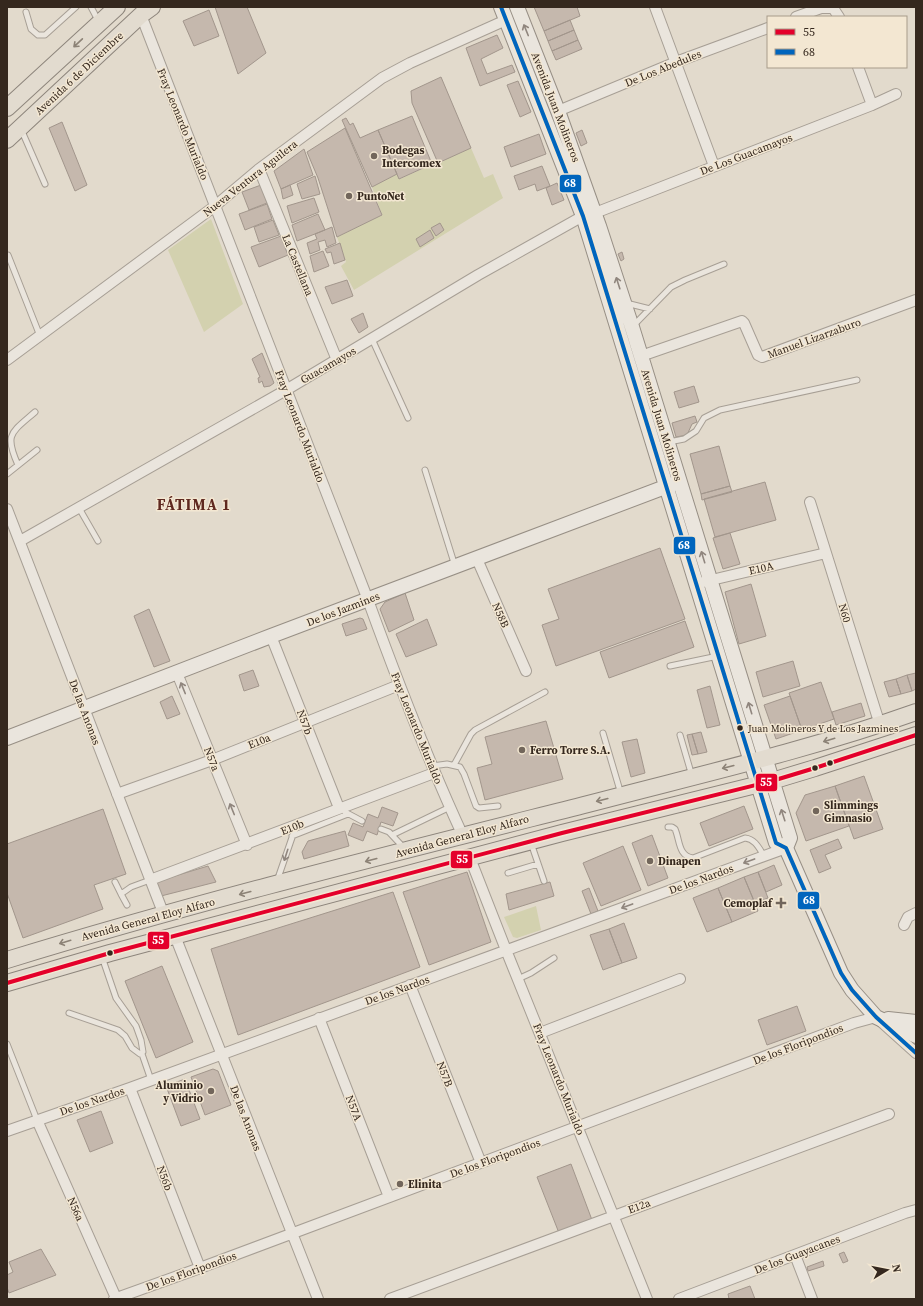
<svg xmlns="http://www.w3.org/2000/svg" width="923" height="1306" viewBox="0 0 923 1306" font-family="'Source Serif 4',serif">
	<style>
		.green { fill: #d3d1af }
		.building { fill: #c5b8ad; stroke: #a2968c }
		.lines { fill: none; stroke-linecap: round; stroke-linejoin: round }
		.lane-casing { stroke: #a79f95; stroke-width: 7 }
		.street-casing { stroke: #a79f95; stroke-width: 12 }
		.secondary-casing { stroke: #978f85; stroke-width: 16 }
		.primary-casing { stroke: #8d857c; stroke-width: 18 }
		.lane { stroke: #eae5dd; stroke-width: 5 }
		.street { stroke: #eae5dd; stroke-width: 10 }
		.secondary { stroke: #eae5dd; stroke-width: 14 }
		.primary { stroke: #e2dbcf; stroke-width: 16 }
		.bus-1-casing { stroke: #f3e7d2; stroke-width: 7 }
		.bus-2-casing { stroke: #f3e7d2; stroke-width: 7 }
		.bus-1 { stroke: #e4002b; stroke-width: 4 }
		.bus-2 { stroke: #0065bd; stroke-width: 4 }
		.oneway { stroke: #90867e }
		.oneway2 { stroke: #8c8276 }
		.poi-dot { fill: #72665b; stroke: #f3e7d2; stroke-width: 1.5 }
		.bus-dot { fill: #35281e; stroke: #f3e7d2; stroke-width: 1.5 }
		.labels { text-anchor: middle; stroke-width: 3; stroke-linejoin: round; paint-order: stroke }
		.bus-label { font-size: 10px; fill: #35281e; stroke: #f3e7d2; text-anchor: start }
		.street-label { font-size: 11px; fill: #35281e; stroke: #f3e7d2 }
		.poi-label { font-size: 11px; font-weight: bold; fill: #35281e; stroke: #f3e7d2; text-anchor: start }
		.district-label { font-size: 15px; font-weight: bold; letter-spacing: 1px; fill: #5f2920; stroke: #f3e7d2 }
		.line-badge { stroke: #f3e7d2; stroke-width: 1.5 }
		.badge-label { font-size: 11px; text-anchor: middle; font-weight: bold; fill: #fff }
	</style>
	<rect width="100%" height="100%" fill="#e2dacc"/>
	<!-- green -->
	<path class="green" d="M471,148L484,178L493,174L503,198L354,290L341,266L346,262L337,237L382,215L372,187L397,174L400,179C423,168 447,159 471,148Z
		M211,219L243,304L204,332L168,250Z
		M536,906L541,930L517,938L513,937L504,917Z"/>
	<!-- building -->
	<path class="building" d="M215,7H247L266,53L238,74Z
		M534,7H577L580,16L544,31Z
		M209,10L219,36L194,46L183,21Z
		M570,20L574,30L548,41L544,31Z
		M574,30L578,40L552,51L548,41Z
		M497,35L503,48L481,59L487,74L512,65L515,72L480,86L466,48Z
		M578,40L582,49L556,60L552,51Z
		M441,77L471,148L438,163L412,103L411,91Z
		M518,81L531,112L520,117L507,85Z
		M412,116L432,164L399,179L378,130Z
		M346,118L350,125L353,123L360,138L378,130L397,174L372,187L342,120Z
		M62,122L87,185L75,191L49,128Z
		M345,128L382,215L337,237L318,178L307,152Z
		M582,130L587,143L581,146L576,133Z
		M539,134L546,154L511,167L504,147Z
		M304,149L313,175L281,189L274,171Z
		M542,166L550,186L537,191L535,184L519,190L514,176Z
		M315,176L320,194L302,199L297,184Z
		M557,183L564,200L552,205L546,188Z
		M261,185L267,203L249,210L242,192Z
		M290,185L293,195L283,199L281,189Z
		M314,198L319,212L292,223L287,206Z
		M267,204L272,219L245,230L239,214Z
		M318,214L325,230L297,241L292,225Z
		M273,220L279,235L259,242L254,227Z
		M440,223L444,230L436,236L431,228Z
		M332,227L336,243L327,247L325,240L318,242L320,250L310,254L307,243L317,239L315,234Z
		M430,230L434,238L420,247L416,239Z
		M281,236L288,255L259,267L251,247Z
		M340,243L345,260L334,264L331,252L327,253L325,249Z
		M323,251L329,266L314,272L310,256Z
		M622,252L624,259L621,261L618,254Z
		M347,280L353,296L332,304L325,287Z
		M363,313L368,327L359,333L351,319Z
		M262,353L274,383L270,386L264,387L262,381L259,383L258,378L260,377L252,359Z
		M694,386L699,402L679,408L674,392Z
		M695,416L697,422L692,424L687,435L676,437L672,423Z
		M719,446L730,486L701,494L690,454Z
		M765,482L776,520L715,537L704,499Z
		M730,486L732,492L702,500L701,494Z
		M730,533L740,564L723,569L713,538Z
		M660,548L685,619L556,666L542,625L559,619L548,589Z
		M751,584L766,636L739,644L725,592Z
		M405,593L414,620L389,632L380,609L385,602Z
		M149,609L170,661L154,667L134,616Z
		M360,618L363,619L367,629L346,636L342,624Z
		M427,619L437,645L406,657L396,634Z
		M685,621L694,647L609,678L600,652Z
		M793,661L800,686L763,697L756,672Z
		M253,670L259,686L244,691L239,675Z
		M916,673V689L912,691L907,675Z
		M907,675L912,691L901,694L896,679Z
		M896,679L901,694L889,697L884,682Z
		M821,682L834,719L802,730L789,693Z
		M710,686L720,725L707,728L697,690Z
		M172,696L180,714L167,719L160,702Z
		M790,696L802,730L776,739L764,705Z
		M861,703L865,716L836,725L832,712Z
		M546,721L563,779L485,800L477,768L492,764L485,737Z
		M701,732L707,752L698,754L692,734Z
		M692,734L698,754L692,755L687,735Z
		M637,739L645,773L631,777L622,742Z
		M864,776L883,829L854,839L835,786Z
		M835,786L849,826L806,841L796,813L805,795Z
		M744,806L753,829L709,846L700,823Z
		M382,807L398,813L393,826L381,822L377,835L367,831L363,841L348,835L353,823L363,827L368,814L378,818Z
		M103,809L126,874L94,885L103,909L23,938L7,893V844Z
		M345,831L349,846L304,859L302,852L308,841Z
		M652,835L668,878L648,886L632,843Z
		M838,839L842,848L825,855L831,868L819,873L810,850Z
		M623,846L641,890L601,906L583,863Z
		M774,865L782,885L766,892L758,872Z
		M208,866L216,882L161,896L155,882Z
		M467,872L491,942L429,965L403,892Z
		M758,872L768,898L755,903L744,877Z
		M744,877L758,911L732,922L718,888Z
		M550,882L554,896L509,910L506,894Z
		M589,888L598,911L591,914L582,891Z
		M718,888L732,922L707,932L693,898Z
		M393,892L420,967L238,1035L211,949Z
		M624,923L637,958L622,963L609,929Z
		M609,929L622,963L603,970L590,935Z
		M162,966L193,1042L156,1058L125,981Z
		M797,1006L806,1031L767,1045L758,1020Z
		M213,1069L218,1071L231,1105L205,1115L191,1077Z
		M185,1079L200,1119L181,1126L166,1086Z
		M101,1111L113,1143L90,1152L77,1120Z
		M571,1164L592,1220L559,1233L537,1177Z
		M41,1249L56,1275L9,1293L7,1287V1275L13,1272L9,1262Z
		M844,1252L848,1261L843,1263L839,1254Z
		M823,1261L824,1266L808,1271L807,1267Z
		M750,1286L755,1299H729L728,1294Z"/>
	<g class="lines">
		<defs>
			<path id="lane" d="M91,7L99,22
				M26,12L31,29L38,35H45L76,7
				M21,129L45,184
				M8,255L40,336
				M626,303L650,309
				M633,326L671,287L685,280L724,264
				M372,339L408,418
				M669,442L684,439L696,431L704,418L720,410L857,380
				M18,465C4,434 11,433 35,412
				M425,470L455,566
				M7,474L37,450
				M79,508L98,541
				M670,666L718,656
				M603,733L621,794
				M680,735L692,776
				M454,765L471,734L475,730L545,692
				M432,766L447,764L460,767L464,774L476,806L479,808L498,806
				M345,812L362,821
				M668,827H672L675,829C680,840 678,856 693,858L745,838C755,839 759,848 764,856
				M381,829L389,832L404,848
				M392,835L450,807
				M292,836L348,814
				M531,843L544,881
				M508,873L538,864
				M277,881L296,826
				M115,882L121,894
				M127,905L121,894L131,887L150,880
				M518,979L531,973L554,958
				M69,1013L118,1030L125,1036L132,1048L140,1054L143,1052L141,1040L136,1026L116,998L102,957
				M7,1044L37,1120
				M142,1054L151,1080"/>
			<path id="street" d="M655,7L714,166
				M141,15L368,600C397,680 427,758 463,836
				M796,17L821,8H833L839,17
				M858,67L872,105
				M558,111L676,62L768,28
				M259,169L337,360
				M641,356L742,321L744,323L758,355L762,357L916,300
				M7,360L215,206L259,169L382,78L410,63L506,20
				M810,502L880,725
				M7,509L164,915
				M20,541L286,390L478,275L583,216L595,213L872,105L896,94
				M477,559L526,671
				M703,582L826,553
				M271,636L339,808
				M177,673L247,845
				M117,794L212,760L399,685
				M470,858L506,950L647,1299
				M150,880L434,773
				M904,925L908,917L916,913
				M175,936L318,1299
				M410,985L481,1163
				M319,1018L389,1197
				M540,1033L680,979
				M130,1088L200,1268
				M37,1120L116,1298
				M7,1131L130,1088L786,848
				M795,1255L812,1299
				M114,1299L200,1268L854,1023L876,1017L916,1053
				M390,1299L889,1114
				M679,1299L905,1213L916,1210"/>
			<path id="secondary" d="M501,7L583,216L776,843L786,848L841,973L852,990L876,1017L916,1036
				M517,7L558,111L599,226L632,327L790,838L786,848
				M7,738L271,636L673,484
				M888,1019L916,1022"/>
			<path id="primary" d="M7,108L117,7
				M7,140L141,15L152,7
				M7,960C199,901 394,853 588,804C698,775 809,750 916,712
				M7,983L110,953L562,833L772,781L815,768L916,735"/>
		</defs>
		<!-- lane casing -->
		<use href="#lane" class="lane-casing"/>
		<!-- street casing -->
		<use href="#street" class="street-casing"/>
		<!-- secondary casing -->
		<use href="#secondary" class="secondary-casing"/>
		<!-- primary casing -->
		<use href="#primary" class="primary-casing"/>
		<!-- lane -->
		<use href="#lane" class="lane"/>
		<!-- street -->
		<use href="#street" class="street"/>
		<!-- secondary -->
		<use href="#secondary" class="secondary"/>
		<!-- primary -->
		<use href="#primary" class="primary"/>
		<defs>
			<path id="bus-1" d="M7,983L110,953L562,833L772,781L815,768L916,735"/>
			<path id="bus-2" d="M501,7L583,216L776,843L786,848L841,973L852,990L876,1017L916,1053"/>
		</defs>
		<!-- bus-1 casing -->
		<use href="#bus-1" class="bus-1-casing"/>
		<!-- bus-2 casing -->
		<use href="#bus-2" class="bus-2-casing"/>
		<!-- bus-1 -->
		<use href="#bus-1" class="bus-1"/>
		<!-- bus-2 -->
		<use href="#bus-2" class="bus-2"/>
	</g>
	<!-- one-way arrows -->
	<defs><path id="oneway-shaft" d="M-6 0H5M1.5-3L5.5 0L1.5 3" fill="none" stroke-width="1.6" stroke-linecap="round" stroke-linejoin="round"/></defs>
	<g class="oneway">
		<use href="#oneway-shaft" transform="translate(526 30) rotate(-112)"/>
		<use href="#oneway-shaft" transform="translate(618 283) rotate(-108)"/>
		<use href="#oneway-shaft" transform="translate(703 557) rotate(-107)"/>
		<use href="#oneway-shaft" transform="translate(183 688) rotate(-112)"/>
		<use href="#oneway-shaft" transform="translate(750 708) rotate(-107)"/>
		<use href="#oneway-shaft" transform="translate(232 809) rotate(-112)"/>
		<use href="#oneway-shaft" transform="translate(783 815) rotate(-108)"/>
		<use href="#oneway-shaft" transform="translate(286 855) rotate(108)"/>
		<use href="#oneway-shaft" transform="translate(749 861) rotate(160)"/>
		<use href="#oneway-shaft" transform="translate(627 906) rotate(160)"/>
	</g>
	<g class="oneway2">
		<use href="#oneway-shaft" transform="translate(78 43) rotate(137)"/>
		<use href="#oneway-shaft" transform="translate(829 740) rotate(163)"/>
		<use href="#oneway-shaft" transform="translate(728 767) rotate(166)"/>
		<use href="#oneway-shaft" transform="translate(602 800) rotate(166)"/>
		<use href="#oneway-shaft" transform="translate(371 860) rotate(165)"/>
		<use href="#oneway-shaft" transform="translate(245 893) rotate(165)"/>
		<use href="#oneway-shaft" transform="translate(65 942) rotate(163)"/>
	</g>
	<!-- markers -->
	<g class="poi-dot">
		<circle cx="374" cy="156" r="4"/>
		<circle cx="349" cy="196" r="4"/>
		<circle cx="522" cy="750" r="4"/>
		<circle cx="816" cy="811" r="4"/>
		<circle cx="650" cy="861" r="4"/>
		<path d="M779 897h4v4h4v4h-4v4h-4v-4h-4v-4h4z"/>
		<circle cx="211" cy="1091" r="4"/>
		<circle cx="400" cy="1184" r="4"/>
	</g>
	<g class="bus-dot">
		<circle cx="740" cy="728" r="3.5"/>
		<circle cx="830" cy="763" r="3.5"/>
		<circle cx="815" cy="768" r="3.5"/>
		<circle cx="110" cy="953" r="3.5"/>
	</g>
	<g class="labels">
		<!-- bus labels -->
		<g class="bus-label">
			<text x="748" y="732">Juan Molineros Y de Los Jazmines</text>
		</g>
		<!-- street labels -->
		<g class="street-label">
			<text transform="translate(663 68) rotate(-22)" y="4">De Los Abedules</text>
			<text transform="translate(79 73) rotate(-43)" y="4">Avenida 6 de Diciembre</text>
			<text transform="translate(556 107) rotate(69)" y="4">Avenida Juan Molineros</text>
			<text transform="translate(183 124) rotate(68)" y="4">Fray Leonardo Murialdo</text>
			<text transform="translate(746 154) rotate(-21)" y="4">De Los Guacamayos</text>
			<text transform="translate(250 178) rotate(-38)" y="4">Nueva Ventura Aguilera</text>
			<text transform="translate(298 265) rotate(68)" y="4">La Castellana</text>
			<text transform="translate(814 338) rotate(-20)" y="4">Manuel Lizarzaburo</text>
			<text transform="translate(328 365) rotate(-30)" y="4">Guacamayos</text>
			<text transform="translate(662 425) rotate(73)" y="4">Avenida Juan Molineros</text>
			<text transform="translate(300 426) rotate(69)" y="4">Fray Leonardo Murialdo</text>
			<text transform="translate(761 568) rotate(-13)" y="4">E10A</text>
			<text transform="translate(343 609) rotate(-21)" y="4">De los Jazmines</text>
			<text transform="translate(845 613) rotate(73)" y="4">N60</text>
			<text transform="translate(501 615) rotate(66)" y="4">N58B</text>
			<text transform="translate(85 712) rotate(69)" y="4">De las Anonas</text>
			<text transform="translate(305 722) rotate(69)" y="4">N57b</text>
			<text transform="translate(417 728) rotate(68)" y="4">Fray Leonardo Murialdo</text>
			<text transform="translate(259 741) rotate(-22)" y="4">E10a</text>
			<text transform="translate(212 759) rotate(68)" y="4">N57a</text>
			<text transform="translate(292 827) rotate(-22)" y="4">E10b</text>
			<text transform="translate(462 836) rotate(-15)" y="4">Avenida General Eloy Alfaro</text>
			<text transform="translate(701 879) rotate(-20)" y="4">De los Nardos</text>
			<text transform="translate(148 919) rotate(-15)" y="4">Avenida General Eloy Alfaro</text>
			<text transform="translate(397 990) rotate(-20)" y="4">De los Nardos</text>
			<text transform="translate(798 1044) rotate(-21)" y="4">De los Floripondios</text>
			<text transform="translate(445 1074) rotate(68)" y="4">N57B</text>
			<text transform="translate(559 1079) rotate(68)" y="4">Fray Leonardo Murialdo</text>
			<text transform="translate(92 1101) rotate(-19)" y="4">De los Nardos</text>
			<text transform="translate(354 1108) rotate(69)" y="4">N57A</text>
			<text transform="translate(246 1118) rotate(69)" y="4">De las Anonas</text>
			<text transform="translate(495 1158) rotate(-20)" y="4">De los Floripondios</text>
			<text transform="translate(165 1178) rotate(69)" y="4">N56b</text>
			<text transform="translate(639 1206) rotate(-20)" y="4">E12a</text>
			<text transform="translate(76 1209) rotate(66)" y="4">N56a</text>
			<text transform="translate(797 1254) rotate(-21)" y="4">De los Guayacanes</text>
			<text transform="translate(191 1271) rotate(-20)" y="4">De los Floripondios</text>
		</g>
		<!-- poi labels -->
		<g class="poi-label">
			<text x="382" y="154">Bodegas<tspan x="382" dy="13">Intercomex</tspan></text>
			<text x="357" y="200">PuntoNet</text>
			<text x="530" y="754">Ferro Torre S.A.</text>
			<text x="824" y="809">Slimmings<tspan x="824" dy="13">Gimnasio</tspan></text>
			<text x="658" y="865">Dinapen</text>
			<text x="772" y="907" text-anchor="end">Cemoplaf</text>
			<text x="203" y="1089" text-anchor="end">Aluminio<tspan x="203" dy="13">y Vidrio</tspan></text>
			<text x="408" y="1188">Elinita</text>
		</g>
		<!-- district labels -->
		<g class="district-label">
			<text x="194" y="510">FÁTIMA 1</text>
		</g>
	</g>
	<g class="line-badge">
		<rect x="559" y="174" width="23" height="19" rx="4" fill="#0065bd"/>
		<rect x="673" y="536" width="23" height="19" rx="4" fill="#0065bd"/>
		<rect x="755" y="773" width="23" height="19" rx="4" fill="#e4002b"/>
		<rect x="450" y="850" width="23" height="19" rx="4" fill="#e4002b"/>
		<rect x="797" y="891" width="23" height="19" rx="4" fill="#0065bd"/>
		<rect x="147" y="931" width="23" height="19" rx="4" fill="#e4002b"/>
	</g>
	<g class="badge-label">
		<text x="570" y="187">68</text>
		<text x="684" y="549">68</text>
		<text x="766" y="786">55</text>
		<text x="462" y="863">55</text>
		<text x="809" y="904">68</text>
		<text x="158" y="944">55</text>
	</g>
	<!-- border -->
	<rect width="923" height="1306" fill="none" stroke="#35281e" stroke-width="16"/>
	<!-- legend -->
	<rect x="767" y="16" width="140" height="52" fill="#f3e7d2" stroke="#a79b8a"/>
	<rect x="775" y="29" width="20" height="6" fill="#e4002b" stroke="#a79b8a"/>
	<text x="803" y="36" font-size="12" fill="#35281e">55</text>
	<rect x="775" y="49" width="20" height="6" fill="#0065bd" stroke="#a79b8a"/>
	<text x="803" y="56" font-size="12" fill="#35281e">68</text>
	<!-- north arrow -->
	<g transform="translate(887 1270) rotate(80)" stroke="#f3e7d2" stroke-width="3" paint-order="stroke">
	<path d="M0-3L7 15L0 10L-7 15Z" fill="#35281e"/>
	<text y="-6" font-size="11" font-weight="bold" text-anchor="middle" fill="#35281e">N</text>
	</g>
</svg>
